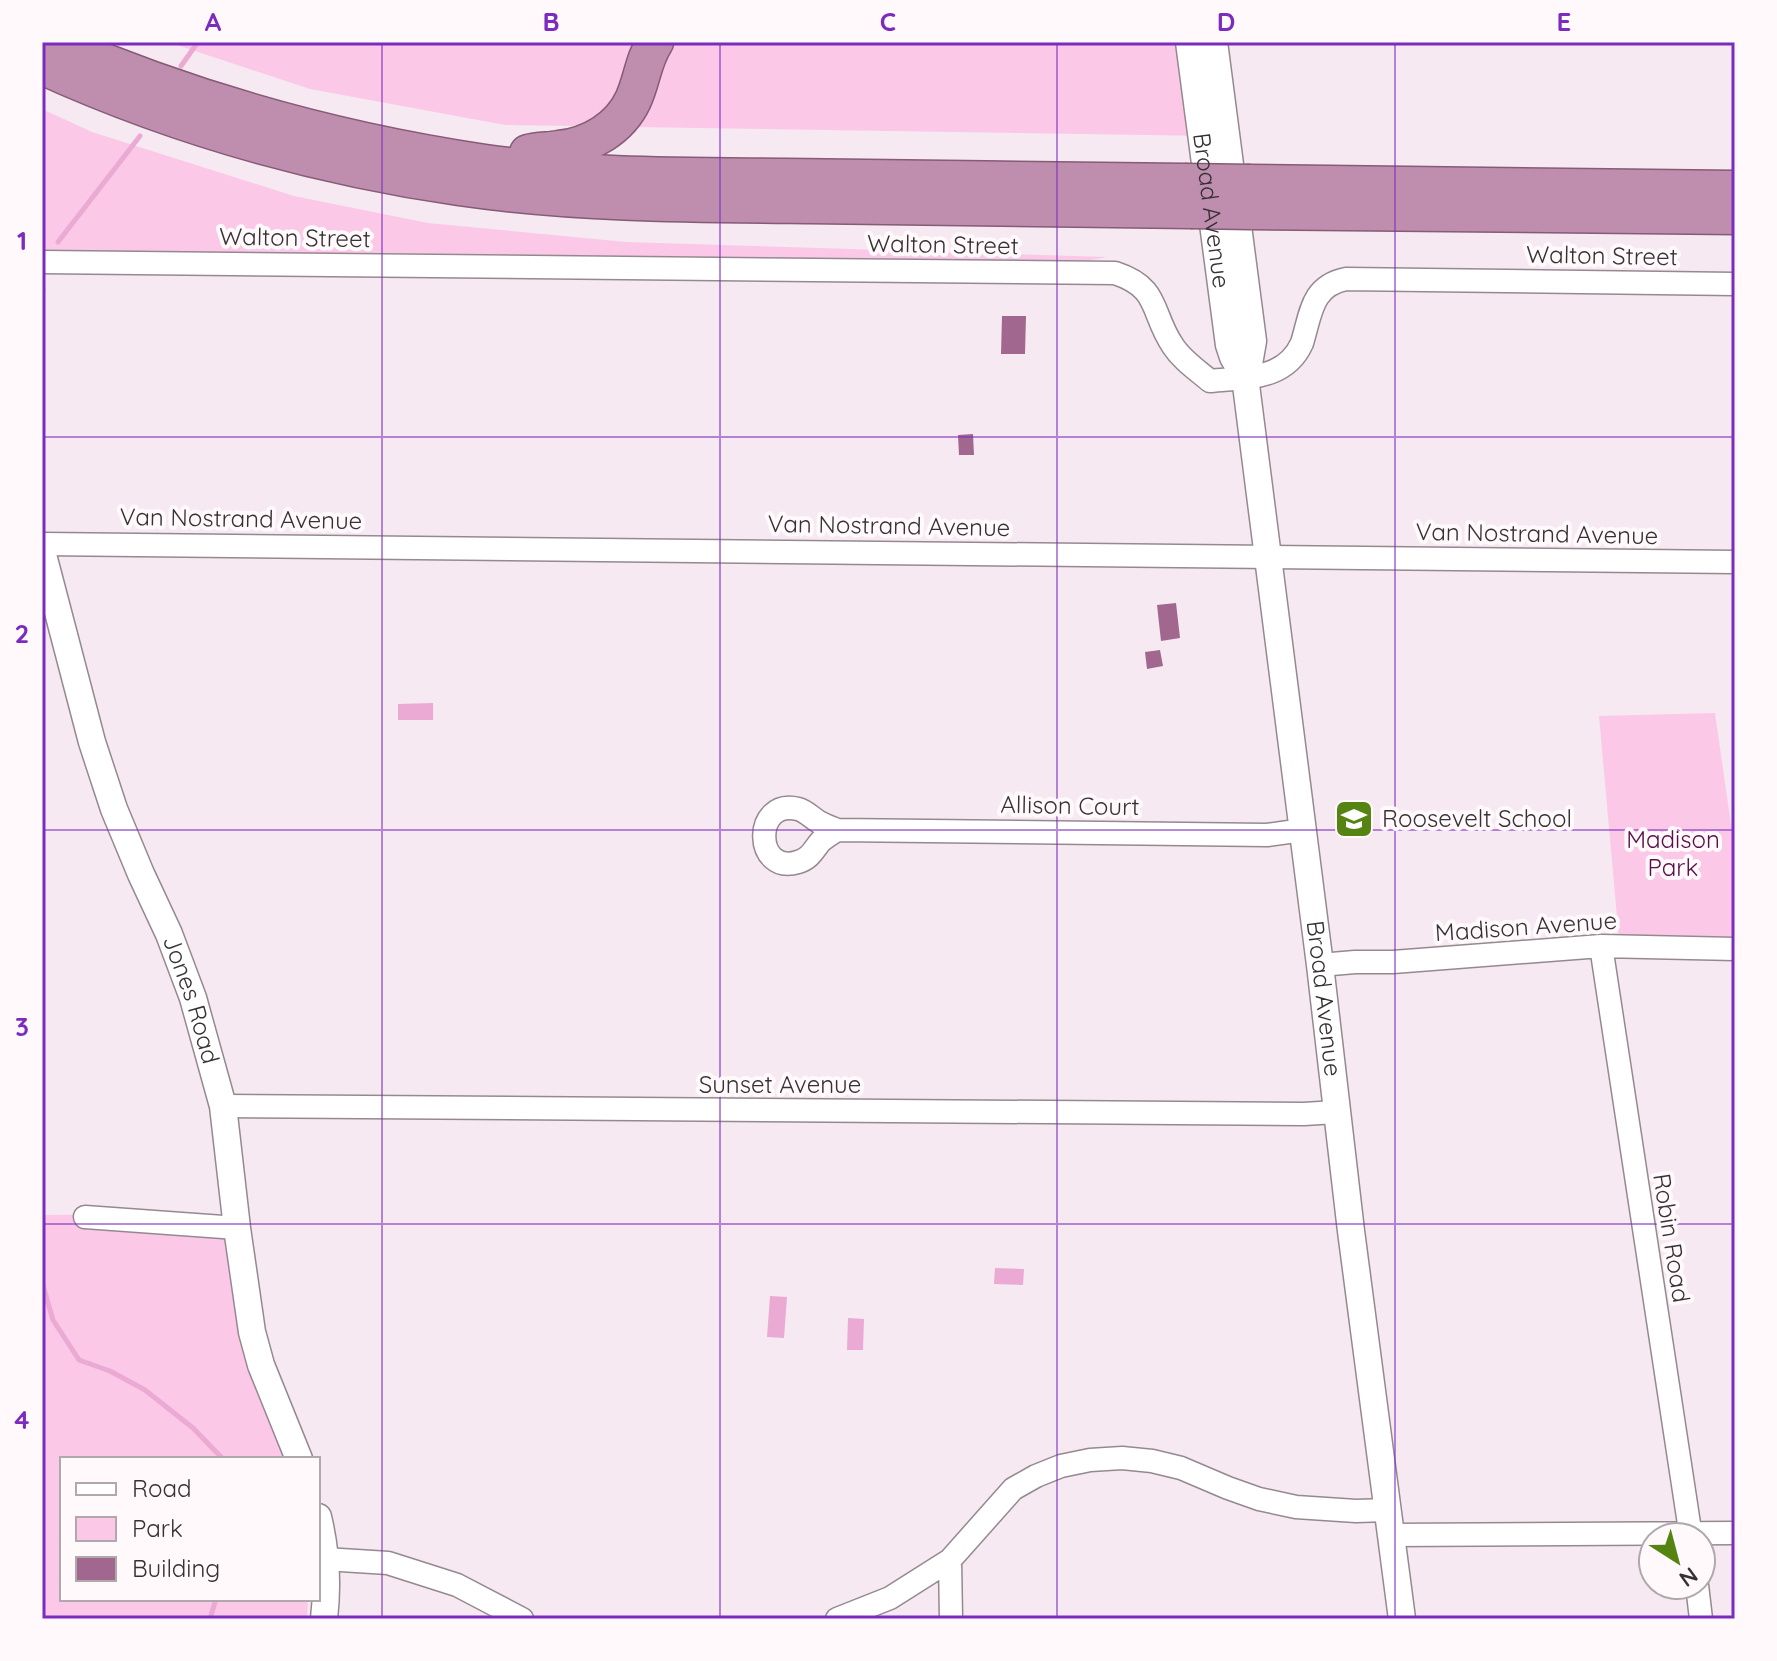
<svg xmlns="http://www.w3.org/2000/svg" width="1777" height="1661" viewBox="0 0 1777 1661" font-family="Quicksand,sans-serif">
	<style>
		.green { fill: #fbc8e8 }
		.water { fill: #eaaad3 }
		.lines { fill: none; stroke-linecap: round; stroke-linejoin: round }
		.stream { stroke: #eaaad3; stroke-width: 5 }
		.building { fill: #a2678e }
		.minor-casing { stroke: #958990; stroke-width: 25 }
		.tertiary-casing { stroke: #958990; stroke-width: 29 }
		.trunk-casing { stroke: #855b76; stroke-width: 39 }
		.minor { stroke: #fff; stroke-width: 22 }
		.tertiary { stroke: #fff; stroke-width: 26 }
		.trunk { stroke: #bf8eae; stroke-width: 36 }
		.trunk-bridge-casing { stroke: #855b76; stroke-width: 39; stroke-linecap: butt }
		.trunk-bridge { stroke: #bf8eae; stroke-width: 36 }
		.grid { fill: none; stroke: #7b2cbf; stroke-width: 2; stroke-opacity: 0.55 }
		.labels { text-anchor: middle; stroke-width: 8; stroke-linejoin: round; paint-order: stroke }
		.street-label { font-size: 24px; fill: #363134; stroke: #fff9fc }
		.poi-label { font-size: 24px; fill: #363134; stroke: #fff9fc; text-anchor: start }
		.park-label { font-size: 24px; fill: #590f46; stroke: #fff9fc }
		.neatline { fill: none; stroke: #7b2cbf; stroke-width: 3 }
		.grid-label { font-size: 26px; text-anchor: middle; font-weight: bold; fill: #7b2cbf }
	</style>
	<rect width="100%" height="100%" fill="#f6e9f1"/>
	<!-- green -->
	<path class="green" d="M168,42H1199L1211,136L505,125L310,89Z
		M42,109L92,132L294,196L428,223L626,242L1107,257L1029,272L42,259Z
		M1715,713L1735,853V938L1619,939L1599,716Z
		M169,1214L233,1223L291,1459H62V1599H308L307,1619H42V1215Z"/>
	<!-- water -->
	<path class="water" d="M433,703V720H398V704Z
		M995,1268L1024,1269L1023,1285L994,1284Z
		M770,1296L787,1297L784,1338L767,1337Z
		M848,1318L864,1319L863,1350H847Z"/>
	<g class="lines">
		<!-- stream -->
		<path class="stream" d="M181,66L198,42
			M58,242L140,136
			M42,290H43
			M42,1282L53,1320L79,1360L110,1371L145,1390L193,1428L223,1459
			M210,1619L216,1599"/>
	</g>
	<!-- building -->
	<path class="building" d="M1002,316H1026L1025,354H1001Z
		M973,434L974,455H959L958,435Z
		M1176,603L1180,638L1161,641L1157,605Z
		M1160,650L1163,666L1147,669L1145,652Z"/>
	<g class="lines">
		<defs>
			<path id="minor" d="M42,262L1115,273C1161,288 1150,312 1173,346C1182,360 1197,370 1210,381C1245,377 1285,381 1302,343C1311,314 1311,286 1346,279L1735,284
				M42,544L1735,562
				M837,830C832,833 826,837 821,841C814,849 810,859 798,862C754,876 752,798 798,809C806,811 812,818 819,822C825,826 831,827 837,830L1267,835L1303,830
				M1601,946L1691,1537
				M1320,965L1355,962H1393L1601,946L1735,949
				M223,1106L1304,1114L1336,1112
				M85,1217L237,1228
				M1391,1535L1735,1533
				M325,1559L388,1563L457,1585L522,1619
				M950,1560L951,1619
				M1697,1585L1701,1619
				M837,1619L890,1598L950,1560L1013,1489L1036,1476L1061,1466L1090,1460L1122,1458L1152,1461L1181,1468L1228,1488L1259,1499L1296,1507L1356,1511L1388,1510"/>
			<g id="tertiary">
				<path id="s1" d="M1189,42L1229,345L1233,357L1245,377L1320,965L1351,1231L1402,1619"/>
				<path d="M1214,42L1253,341L1249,364L1245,377"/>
				<path id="s2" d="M42,551L92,742L114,809L141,874L169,934L193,998L223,1106L237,1228L252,1332L261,1365L299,1459"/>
				<path d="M318,1517C326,1550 328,1585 324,1619"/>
			</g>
			<path id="trunk" d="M56,42C194,101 336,141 485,163C584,177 686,176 786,177C919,179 1052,180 1185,182
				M42,66C174,126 316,166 459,187C576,204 693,204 810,205C937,207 1064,208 1191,210
				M528,153C539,150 549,151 559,149C590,146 620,128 633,100C642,81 643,60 655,42
				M1250,183L1735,189
				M1252,211L1735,216"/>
		</defs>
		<!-- minor casing -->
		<use href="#minor" class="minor-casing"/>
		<!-- tertiary casing -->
		<use href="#tertiary" class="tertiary-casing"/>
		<!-- trunk casing -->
		<use href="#trunk" class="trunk-casing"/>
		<!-- minor -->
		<use href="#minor" class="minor"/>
		<!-- tertiary -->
		<use href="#tertiary" class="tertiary"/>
		<!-- trunk -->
		<use href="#trunk" class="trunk"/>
		<defs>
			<path id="trunk-bridge" d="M1185,182L1250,183
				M1191,210L1252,211"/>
		</defs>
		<!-- trunk-bridge casing -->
		<use href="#trunk-bridge" class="trunk-bridge-casing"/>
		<!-- trunk-bridge -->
		<use href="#trunk-bridge" class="trunk-bridge"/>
	</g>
	<!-- grid -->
	<path class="grid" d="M382,42V1619M720,42V1619M1057,42V1619M1395,42V1619M42,437H1735M42,830H1735M42,1224H1735"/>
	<!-- icons -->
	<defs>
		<symbol id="school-square" viewBox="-11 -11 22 22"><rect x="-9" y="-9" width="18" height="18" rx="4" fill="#568413" stroke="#fff9fc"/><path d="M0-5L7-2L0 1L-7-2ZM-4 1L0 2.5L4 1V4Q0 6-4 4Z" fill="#fff"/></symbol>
	</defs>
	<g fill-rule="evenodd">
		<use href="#school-square" x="1332" y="797" width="44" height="44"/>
	</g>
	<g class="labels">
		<!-- street labels -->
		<g class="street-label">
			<text dy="8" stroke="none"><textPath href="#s1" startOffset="170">Broad Avenue</textPath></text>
			<text transform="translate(295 238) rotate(1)" y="8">Walton Street</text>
			<text transform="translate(943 245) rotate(1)" y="8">Walton Street</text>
			<text transform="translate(1602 256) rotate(1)" y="8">Walton Street</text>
			<text transform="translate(241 519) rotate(1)" y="8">Van Nostrand Avenue</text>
			<text transform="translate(889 526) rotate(1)" y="8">Van Nostrand Avenue</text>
			<text transform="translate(1537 534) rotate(1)" y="8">Van Nostrand Avenue</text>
			<text transform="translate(1070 806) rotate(1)" y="8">Allison Court</text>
			<text transform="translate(1526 927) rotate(-4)" y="8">Madison Avenue</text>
			<text dy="8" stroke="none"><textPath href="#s1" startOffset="968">Broad Avenue</textPath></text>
			<text dy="8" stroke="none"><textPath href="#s2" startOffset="474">Jones Road</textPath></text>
			<text x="780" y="1093">Sunset Avenue</text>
			<text transform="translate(1671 1238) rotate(81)" y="8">Robin Road</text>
		</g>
		<!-- poi labels -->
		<g class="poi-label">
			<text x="1382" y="827">Roosevelt School</text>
		</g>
		<!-- park labels -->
		<g class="park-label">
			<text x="1673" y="848">Madison<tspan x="1673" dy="28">Park</tspan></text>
		</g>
	</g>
	<!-- border -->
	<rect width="1777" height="1661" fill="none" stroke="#fff9fc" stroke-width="88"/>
	<!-- legend -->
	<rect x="60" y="1457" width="260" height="144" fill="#fff9fc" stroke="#afa9ac" stroke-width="2"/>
	<rect x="76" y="1483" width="40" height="12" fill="#ffffff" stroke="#afa9ac" stroke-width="2"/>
	<text x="132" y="1497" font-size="24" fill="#363134">Road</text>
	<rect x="76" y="1517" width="40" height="24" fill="#fbc8e8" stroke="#afa9ac" stroke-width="2"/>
	<text x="132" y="1537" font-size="24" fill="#363134">Park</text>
	<rect x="76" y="1557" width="40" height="24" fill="#a2678e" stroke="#afa9ac" stroke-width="2"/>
	<text x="132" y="1577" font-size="24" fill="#363134">Building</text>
	<!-- north arrow -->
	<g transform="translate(1677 1561) rotate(144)"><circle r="38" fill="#fff9fc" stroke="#afa9ac" stroke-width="2"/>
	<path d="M0-6L14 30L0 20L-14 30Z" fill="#568413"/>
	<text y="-12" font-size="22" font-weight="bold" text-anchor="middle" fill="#363134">N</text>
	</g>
	<rect x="44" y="44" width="1689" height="1573" class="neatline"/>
	<g class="grid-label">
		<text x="213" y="31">A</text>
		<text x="551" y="31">B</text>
		<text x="888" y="31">C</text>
		<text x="1226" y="31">D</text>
		<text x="1564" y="31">E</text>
		<text x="22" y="250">1</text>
		<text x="22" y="643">2</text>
		<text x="22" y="1036">3</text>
		<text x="22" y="1429">4</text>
	</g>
</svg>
